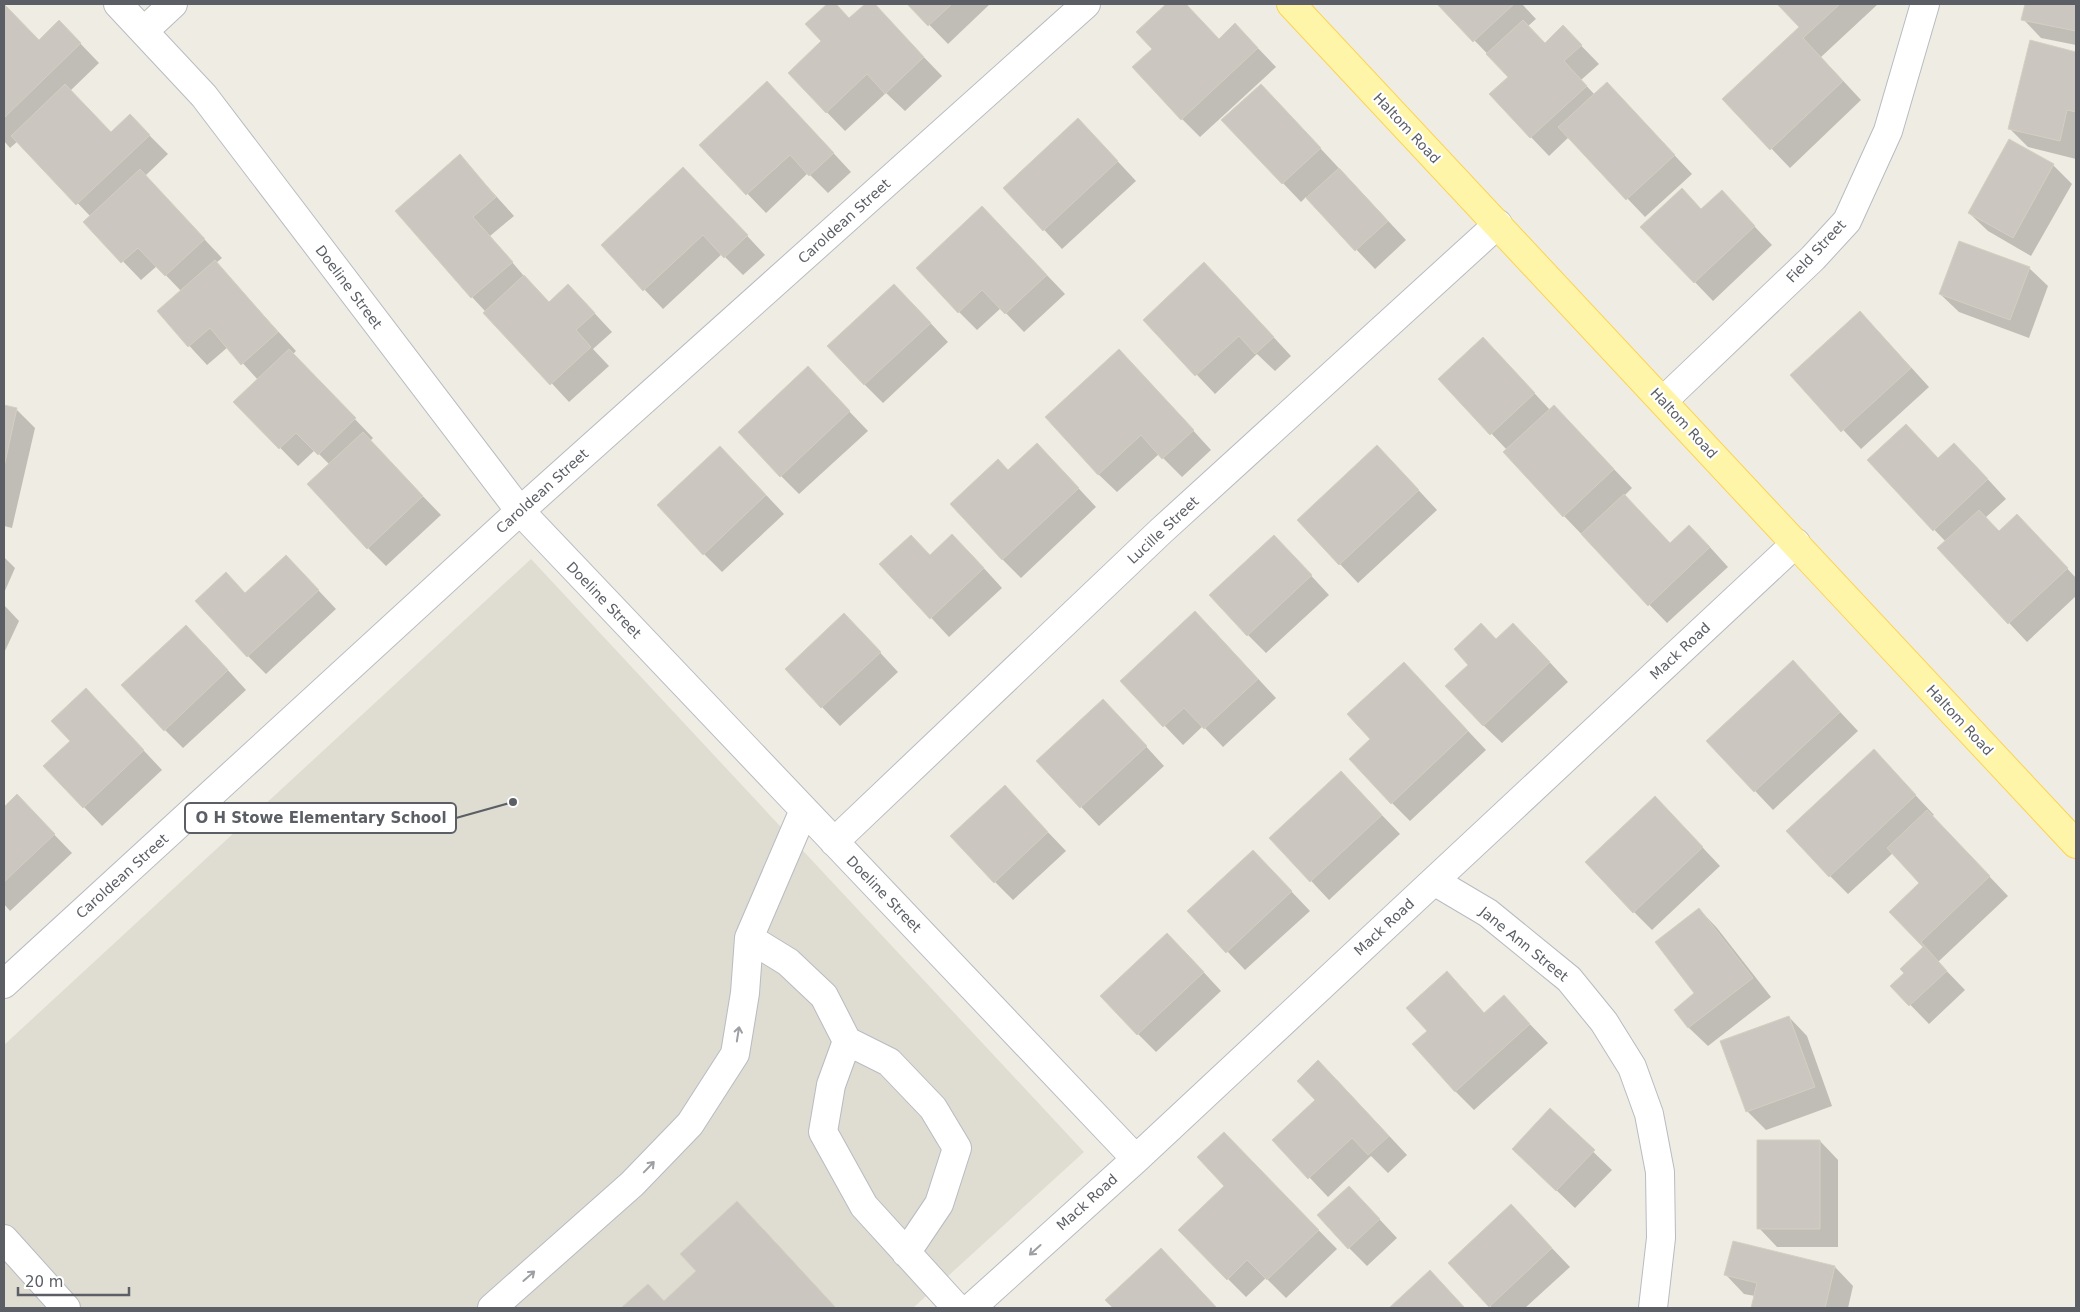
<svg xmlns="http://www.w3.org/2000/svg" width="2080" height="1312" viewBox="0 0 2080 1312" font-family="'DejaVu Sans',sans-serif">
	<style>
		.education { fill: #dfdcd2 }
		.shadow { fill: #0003 }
		.building { fill: #cbc7c0; stroke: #d5cfc1 }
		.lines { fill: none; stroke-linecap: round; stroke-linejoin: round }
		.minor-casing { stroke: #b8bbc1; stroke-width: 30 }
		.major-casing { stroke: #fcd350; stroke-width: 30 }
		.minor { stroke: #fff; stroke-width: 28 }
		.major { stroke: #fff5a9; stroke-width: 28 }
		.oneway { stroke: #9d9fa3 }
		.labels { text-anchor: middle; stroke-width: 4.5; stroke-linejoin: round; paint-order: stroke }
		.street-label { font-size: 14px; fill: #5b5f65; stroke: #fff }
		.leader { fill: none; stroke: #5b5f65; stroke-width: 2 }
		.callout-dot { fill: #5b5f65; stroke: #fff; stroke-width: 2 }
		.callout { fill: #fff; stroke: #5b5f65; stroke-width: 2 }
		.callout-label { font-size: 15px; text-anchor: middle; font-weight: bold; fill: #5b5f65 }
	</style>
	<rect width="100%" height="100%" fill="#efede3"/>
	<!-- education -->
	<path class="education" d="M531,559L1084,1152L913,1308H4V1045Z"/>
	<!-- shadow -->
	<path class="shadow" d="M829,4H834L850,19L867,4H873L942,76L905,111L886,93L845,131L789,73L823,42L807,24Z
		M909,4H990L948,44Z
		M1168,4H1185L1219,40L1254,44L1276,67L1200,137L1182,119L1154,49L1138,32Z
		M1439,4H1522L1536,19L1528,26L1545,44L1563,27L1599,64L1581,80L1595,95L1625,102L1692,174L1645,217L1569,137L1549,156L1491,95L1510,77Z
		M1779,4H1878L1821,57L1861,100L1790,168L1724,99L1800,27Z
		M2026,4H2076V45L2041,38L2023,19Z
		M4,5L39,41L77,40L99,63L70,91L111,133L130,116L168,154L145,176L222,258L216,263L296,351L293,354L373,438L370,441L441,515L386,566L368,548L330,465L315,450L298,466L235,402L258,380L228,347L207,365L158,312L181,291L157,266L141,280L85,222L91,217L18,141L10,148L4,141Z
		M2031,42L2076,53V159L2028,147L2010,129Z
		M786,102L851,172L828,193L808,173L766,213L701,145Z
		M1279,104L1406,240L1375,269L1306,197L1301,202L1223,120Z
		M1096,138L1136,181L1062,249L1005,188Z
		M460,156L514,216L490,236L529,282L550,303L586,304L612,332L593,349L609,366L569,402L472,297L397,211Z
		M2053,165L2072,184L2031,256L1988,231L1969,213Z
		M702,187L765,255L743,275L722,254L663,309L602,245Z
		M982,207L1065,294L1024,332L1001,308L977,330L959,312Z
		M1740,211L1772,245L1713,301L1642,227Z
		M2029,268L2048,286L2029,338L1959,312L1940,294Z
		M1223,282L1291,356L1275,371L1257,354L1215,394L1145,320Z
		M913,304L948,342L883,403L864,384Z
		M1878,331L1929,387L1861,449L1792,375Z
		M1501,357L1550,410L1572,425L1632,488L1624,496L1671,544L1708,545L1728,567L1667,623L1564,516L1507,450L1440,379Z
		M1137,369L1211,450L1182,477L1159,454L1117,492L1098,474Z
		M826,387L868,431L799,494L781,476Z
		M4,407L17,410L35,428L12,528L4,526Z
		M1938,459L1973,463L2006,499L1985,518L1999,532L2035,534L2076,578V596L2027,642L1939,548L1946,542L1868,460Z
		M1055,463L1096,507L1021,578L1002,559L1008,472Z
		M739,466L784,514L722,572L704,554Z
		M1396,466L1437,510L1358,583L1299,521Z
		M971,554L1002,588L949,637L881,564L930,556Z
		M1292,555L1329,595L1266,653L1248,635Z
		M4,557L15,568L4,593Z
		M304,575L336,609L266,674L248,656L246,594Z
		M4,605L19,621L4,653Z
		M1214,631L1276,698L1223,747L1203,726L1183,745L1122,681Z
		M863,634L898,672L840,726L786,669Z
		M1496,640L1532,643L1568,682L1502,743L1483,725Z
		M205,645L246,690L183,748L165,730Z
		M1811,681L1858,731L1773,810L1708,741Z
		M1422,682L1486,750L1410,821L1392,803Z
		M104,708L162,770L102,826L84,807Z
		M1121,719L1164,766L1099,826L1038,761Z
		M1892,770L1934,815L1932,816L2008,896L1938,962L1965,990L1929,1024L1892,986L1906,973L1925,947L1891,912L1921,883L1893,853L1848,894L1830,876Z
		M1359,791L1400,834L1329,900L1271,838Z
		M17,796L72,853L10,911L4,904V809Z
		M1023,806L1066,851L1013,900L995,882Z
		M1673,816L1720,866L1652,930L1634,912Z
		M1271,870L1310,911L1245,970L1189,911Z
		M1699,909L1717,928L1771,997L1708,1046L1689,1028L1675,1010L1696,993Z
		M1186,953L1221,991L1156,1052L1138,1034Z
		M1465,991L1485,1014L1504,997L1548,1043L1474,1110L1455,1091L1429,1031Z
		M1789,1017L1807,1036L1832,1106L1766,1130L1747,1111Z
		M1337,1080L1407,1155L1388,1173L1371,1156L1328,1197L1274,1140Z
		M1550,1110L1612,1170L1575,1208L1532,1167Z
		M1820,1141L1838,1160V1247H1777L1759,1228Z
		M1242,1152L1337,1249L1286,1298L1266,1278L1246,1297L1228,1279L1226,1186Z
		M1511,1205L1570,1267L1525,1308H1492L1450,1263Z
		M1367,1206L1397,1238L1367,1266L1349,1248Z
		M764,1230L836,1308H623L648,1285L664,1302Z
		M1734,1243L1835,1267L1853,1286L1848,1308H1752L1755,1296L1744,1294L1726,1275Z
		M1179,1268L1217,1308H1115L1107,1300Z
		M1430,1272L1465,1308H1391Z"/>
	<!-- building -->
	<path class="building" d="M4,4L39,40L59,20L81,43L4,118Z
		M827,4H836L849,18L865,4H875L924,57L885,94L867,74L826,113L788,73L821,41L805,24Z
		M907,4H952L928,26Z
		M1166,4H1186L1219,39L1235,23L1258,48L1181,120L1132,67L1152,49L1136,32Z
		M1437,4H1514L1473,42Z
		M1777,4H1840L1803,38L1843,81L1770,150L1722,99L1799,27Z
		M2025,4H2076V31L2021,20Z
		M1523,20L1545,43L1563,25L1582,45L1564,61L1587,86L1530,138L1489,94L1508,77L1486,54Z
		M2030,40L2076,52V112L2067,110L2060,141L2008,129Z
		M767,81L834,153L809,176L790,155L746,195L699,145Z
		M1607,82L1675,155L1626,200L1558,127Z
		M65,84L111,132L130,114L150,135L76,205L11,136Z
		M1261,84L1321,148L1282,184L1221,120Z
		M1078,118L1118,161L1043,231L1003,188Z
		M2009,139L2054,164L2013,238L1968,213Z
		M460,154L496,197L473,217L513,262L471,298L395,211Z
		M683,167L748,235L724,258L703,235L643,291L601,245Z
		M1339,168L1388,221L1355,251L1306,198Z
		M140,169L205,239L165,276L138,248L121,263L83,222Z
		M1682,188L1701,209L1722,190L1755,226L1694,283L1640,227Z
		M982,206L1047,275L1005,314L982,290L958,313L916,268Z
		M1959,241L2030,267L2010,320L1939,294Z
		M215,260L278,332L241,365L210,328L188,347L157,311Z
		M1204,262L1274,337L1255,354L1239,336L1195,376L1143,320Z
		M524,275L549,302L568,284L595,313L576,330L591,347L550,385L483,313Z
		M894,284L931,323L864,385L827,346Z
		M1860,311L1911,368L1841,432L1790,375Z
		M1483,337L1535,393L1490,435L1438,379Z
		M289,349L356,418L318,455L296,433L279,449L233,402Z
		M1119,349L1194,430L1162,459L1141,435L1098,475L1045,417Z
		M808,366L850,411L780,477L738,432Z
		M4,405L17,408L4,467Z
		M1554,405L1614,469L1563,517L1503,452Z
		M1906,424L1938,458L1954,443L1988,479L1933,531L1867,460Z
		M363,432L423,496L367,549L307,484Z
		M1037,443L1079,488L1002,560L950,504L998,459L1008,470Z
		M1377,445L1419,490L1339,565L1297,520Z
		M720,446L766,495L703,555L657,505Z
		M1624,494L1670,543L1689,525L1710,547L1648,606L1581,534Z
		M1979,510L1999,531L2017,514L2068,568L2008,624L1937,548Z
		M952,534L984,568L930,619L879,564L911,535L930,555Z
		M1274,535L1312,575L1247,636L1209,595Z
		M286,555L319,590L247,657L195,601L226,572L245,593Z
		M1195,611L1258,679L1204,729L1184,708L1163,727L1120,681Z
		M844,613L881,652L821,708L785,669Z
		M1481,623L1496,639L1513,623L1550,662L1483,726L1445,686L1468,665L1454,649Z
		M186,625L228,670L164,731L121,685Z
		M1793,660L1840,712L1754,792L1706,741Z
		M1404,662L1468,731L1391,804L1349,759L1370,739L1347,714Z
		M86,688L144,750L83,808L43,766L70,741L51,721Z
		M1103,699L1147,746L1080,808L1036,761Z
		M1874,749L1916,795L1829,877L1786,831Z
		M1341,771L1382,815L1310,882L1269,838Z
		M1005,785L1048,832L994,883L950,836Z
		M17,794L55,834L4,882V807Z
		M1655,796L1703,847L1633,913L1585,862Z
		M1927,810L1990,876L1921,942L1947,971L1909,1006L1890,986L1904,973L1900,969L1923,947L1889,912L1919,883L1887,848Z
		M1253,850L1292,891L1226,953L1187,911Z
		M1699,908L1753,978L1688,1028L1674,1010L1694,993L1655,942Z
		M1167,933L1204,972L1137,1035L1100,996Z
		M1447,971L1484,1013L1504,995L1530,1024L1455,1092L1412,1044L1427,1031L1406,1008Z
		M1789,1016L1815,1087L1746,1112L1720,1041Z
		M1318,1060L1389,1136L1368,1155L1352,1138L1308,1179L1272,1140L1315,1100L1297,1081Z
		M1550,1108L1595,1150L1556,1191L1512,1149Z
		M1224,1132L1319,1230L1267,1280L1247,1260L1227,1280L1178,1230L1224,1186L1197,1157Z
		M1757,1140H1820V1229H1757Z
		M1349,1186L1380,1219L1348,1249L1317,1215Z
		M737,1201L836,1308H621L648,1284L664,1301L696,1271L680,1254Z
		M1511,1204L1552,1248L1489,1307L1448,1263Z
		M1733,1241L1835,1266L1825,1308H1751L1757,1283L1724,1275Z
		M1161,1248L1217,1308H1113L1105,1300Z
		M1430,1270L1465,1308H1389Z"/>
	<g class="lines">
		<defs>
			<path id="minor" d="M118,4L204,96L520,511L1136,1159
				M144,31L173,4
				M1663,401L1813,258L1847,221L1888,131L1925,4
				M804,810L749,938L788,962L824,996L847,1041L831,1085L823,1132L864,1206L957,1308
				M834,842L1161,531L1498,224
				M1434,881L1488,913L1569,979L1604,1022L1632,1067L1649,1114L1660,1172L1661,1238L1653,1308
				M4,984L520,511L1086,4
				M847,1041L889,1062L933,1108L957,1148L939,1204L906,1253
				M4,1239L66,1308
				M492,1308L632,1184L690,1124L735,1054L745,993L749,938
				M971,1308L1136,1159L1796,543"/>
			<path id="major" d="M1291,4L2076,844"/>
		</defs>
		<!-- minor casing -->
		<use href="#minor" class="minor-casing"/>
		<!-- major casing -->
		<use href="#major" class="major-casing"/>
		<!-- minor -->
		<use href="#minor" class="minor"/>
		<!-- major -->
		<use href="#major" class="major"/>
	</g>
	<!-- one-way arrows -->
	<defs><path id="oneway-shaft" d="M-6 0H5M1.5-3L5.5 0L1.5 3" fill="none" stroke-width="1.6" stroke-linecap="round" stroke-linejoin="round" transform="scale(1.25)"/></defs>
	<g class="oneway">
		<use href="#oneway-shaft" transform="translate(738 1034) rotate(-81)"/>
		<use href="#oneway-shaft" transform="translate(649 1167) rotate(-46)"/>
		<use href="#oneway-shaft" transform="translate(1035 1250) rotate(138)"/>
		<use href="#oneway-shaft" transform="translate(529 1276) rotate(-41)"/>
	</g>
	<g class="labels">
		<!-- street labels -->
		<g class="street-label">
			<text transform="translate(1407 128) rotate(47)" y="5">Haltom Road</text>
			<text transform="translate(844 221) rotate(-42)" y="5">Caroldean Street</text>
			<text transform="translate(1816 251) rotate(-47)" y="5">Field Street</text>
			<text transform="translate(349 287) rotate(53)" y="5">Doeline Street</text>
			<text transform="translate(1684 423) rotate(47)" y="5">Haltom Road</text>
			<text transform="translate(542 491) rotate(-42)" y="5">Caroldean Street</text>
			<text transform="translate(1163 530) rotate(-43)" y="5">Lucille Street</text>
			<text transform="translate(604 600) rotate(46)" y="5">Doeline Street</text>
			<text transform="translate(1680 651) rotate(-43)" y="5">Mack Road</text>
			<text transform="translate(1960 720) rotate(47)" y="5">Haltom Road</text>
			<text transform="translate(122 876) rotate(-42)" y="5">Caroldean Street</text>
			<text transform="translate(884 894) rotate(46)" y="5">Doeline Street</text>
			<text transform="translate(1384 927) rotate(-43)" y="5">Mack Road</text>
			<text transform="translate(1524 944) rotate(39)" y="5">Jane Ann Street</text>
			<text transform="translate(1087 1202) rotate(-42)" y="5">Mack Road</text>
		</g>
	</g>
	<!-- callouts -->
	<path class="leader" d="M513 802L456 818"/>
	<circle class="callout-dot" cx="513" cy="802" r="5"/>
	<rect class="callout" x="185" y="803" width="271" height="30" rx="5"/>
	<g class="callout-label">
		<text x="321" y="823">O H Stowe Elementary School</text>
	</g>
	<!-- border -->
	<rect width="2080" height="1312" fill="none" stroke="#5b5f65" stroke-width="10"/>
	<!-- scale -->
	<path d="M18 1287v8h111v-8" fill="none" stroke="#5b5f65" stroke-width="2.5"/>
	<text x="25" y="1287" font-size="15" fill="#5b5f65" stroke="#ffffff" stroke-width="4" paint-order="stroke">20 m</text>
</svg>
